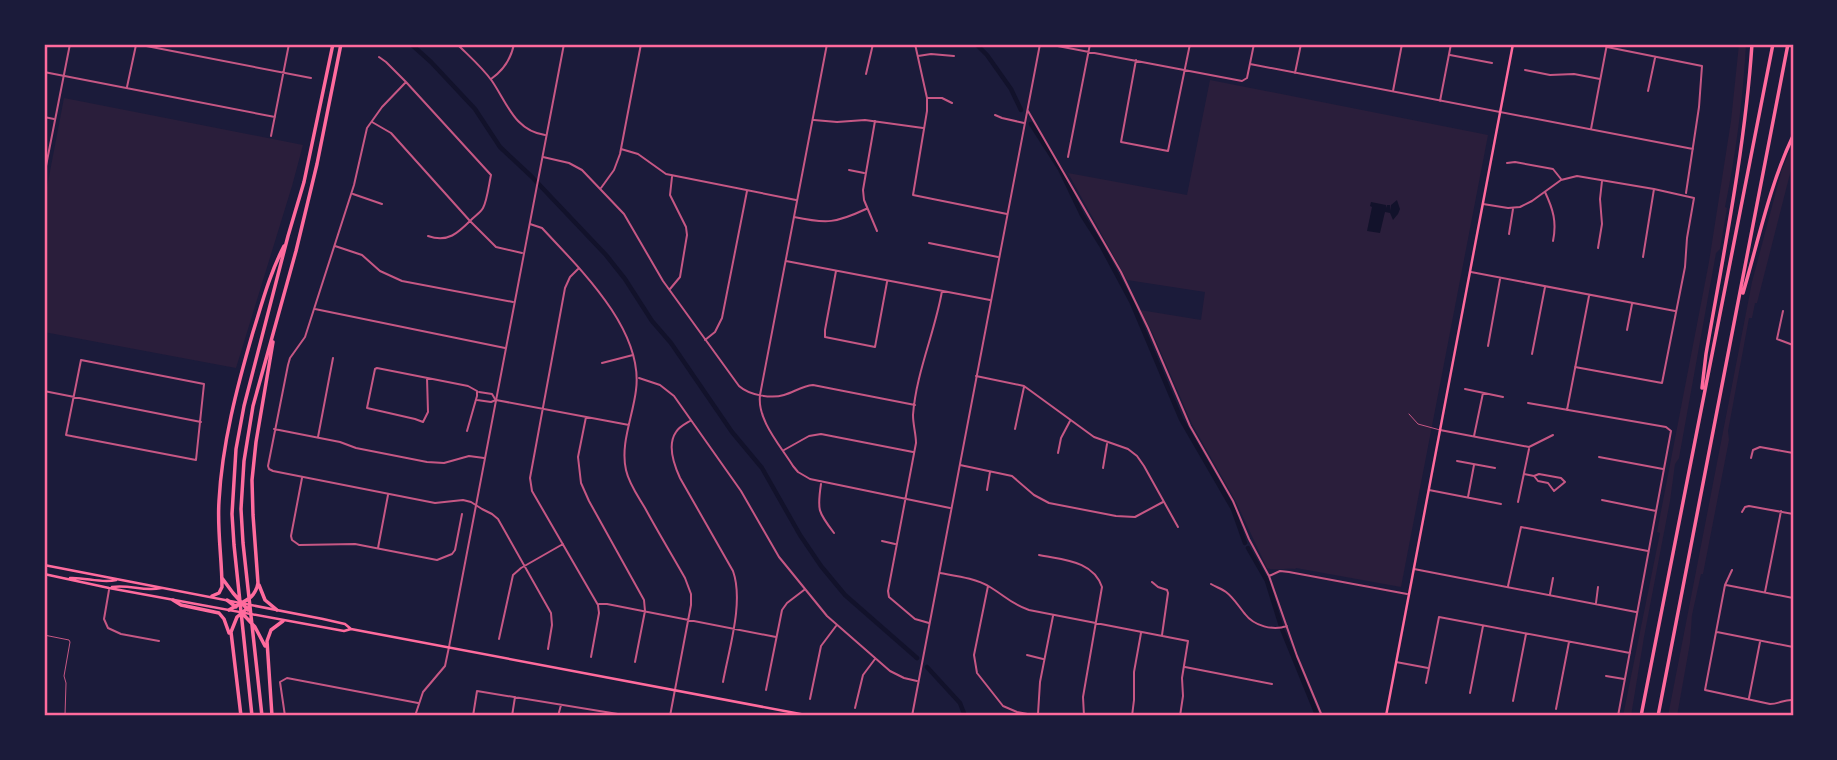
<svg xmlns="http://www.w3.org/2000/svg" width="1837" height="760" viewBox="0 0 1837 760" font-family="Mulish,sans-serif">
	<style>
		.green { fill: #2a1e3b }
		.water { fill: #12122b }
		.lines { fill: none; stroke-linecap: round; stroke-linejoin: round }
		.canal { stroke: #12122b; stroke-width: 4.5 }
		.service { stroke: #c65784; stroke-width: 1 }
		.minor { stroke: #c65784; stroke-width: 2 }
		.tertiary { stroke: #c65784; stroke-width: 2 }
		.secondary { stroke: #ff6b9d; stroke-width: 2.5 }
		.primary { stroke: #ff6b9d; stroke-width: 2.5 }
		.motorway { stroke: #ff6b9d; stroke-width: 3.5 }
		.neatline { fill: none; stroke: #ff6b9d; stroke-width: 2.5 }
	</style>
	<rect width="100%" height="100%" fill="#1b1b3a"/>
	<!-- green -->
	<path class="green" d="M1739,44H1746C1743,99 1736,153 1725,207L1727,208L1720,249L1716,253L1679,458L1675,464L1670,501L1644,637L1631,716H1623L1660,533L1657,532L1709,262L1731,121Z
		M1210,80L1488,135L1401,587L1296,568L1295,569C1287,568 1273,571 1267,568L1235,500L1192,424L1153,334L1140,310L1201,320L1205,292L1127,280L1068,173L1187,195Z
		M64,98L303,145L292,186L236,368L44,332V203Z
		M1793,144V162L1757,303H1755L1752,318H1749L1728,431L1729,440L1703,574H1701L1692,615L1690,643L1677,716H1668L1752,282L1782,169Z"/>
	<!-- water -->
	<path class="water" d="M1397,200L1400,209L1398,214L1393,220L1390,213L1385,212L1380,233L1367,231L1372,207L1370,206L1371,202L1386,205V208L1387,205H1390V211L1391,205Z"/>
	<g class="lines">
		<!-- canal -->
		<path class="canal" d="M411,44L431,62L475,109L500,147L531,176L606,255L625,279L652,321L671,343L732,432L762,468L800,535L821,566L845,595L917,658
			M976,44L987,55L1011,89L1021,110
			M1031,124L1060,169L1082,215L1101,245L1132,303L1181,419L1233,509L1245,543
			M1248,548L1267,581L1281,626
			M1282,629L1317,715
			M927,667L960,703L965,716"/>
		<!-- service -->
		<path class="service" d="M1409,414L1418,424L1440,430
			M44,635L69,640L70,642L64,676L66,683L65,715"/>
		<!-- minor -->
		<path class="minor" d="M136,44L311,78
			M457,44C469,56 482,67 492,81C507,103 515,131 545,135
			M827,44L760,395C757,420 780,445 793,466L798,472L810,479L950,508
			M915,44L927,98V111L913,195L1007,214
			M1047,44L1242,81L1247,78L1254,44
			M1394,44L1402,45
			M1607,47L1702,66L1699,107L1686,193
			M1450,55L1492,63
			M918,56L931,54L954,56
			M379,57L386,62L406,82L491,175C489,184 487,201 483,208C481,212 475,216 471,220C458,233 448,243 428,236
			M1136,60L1121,142L1168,151L1190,44
			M1250,64L1693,149
			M1525,70L1550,75L1574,74L1600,79
			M44,72L275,117
			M1295,73L1301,44
			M866,74L873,44
			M491,79C504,70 511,59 514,44
			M406,82L382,107L367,128L354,185L305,337L290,358L288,365L268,466L269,469L273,471L435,503L463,500L471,502L482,509L492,514L498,519L551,613L552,625L548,649
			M127,87L136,45
			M1393,91L1402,44
			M1648,91L1655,58
			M928,98H942L952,103
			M1440,101L1451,44
			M1028,111L1121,272L1148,328L1190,426L1233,501L1249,539L1269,576L1297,656L1322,716
			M995,115L1002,118L1024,123
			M44,117L54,119
			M814,120L837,122L865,120L923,128
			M875,121L863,190L864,200L877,231
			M372,122L391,133L470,221L496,247L522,253
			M1591,129L1607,44
			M271,136L289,44
			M621,149L638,154L666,174L796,200
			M543,157L569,163L582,170L624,214L663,281L739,386C749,395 771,399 784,395C794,392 802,386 813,385L915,405
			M1068,157L1090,44
			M1507,163L1515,162L1553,169L1561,179
			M849,170L864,173
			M601,188L614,170L620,154L641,44
			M1545,192C1553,209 1557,222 1553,241
			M353,194L382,204
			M1483,204L1508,208L1520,207L1532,201L1561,180L1577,176L1654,189L1694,198L1687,238L1685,267L1662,383L1575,367
			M794,217C827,224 836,223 866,209
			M530,224L542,228C580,269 644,330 636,390C633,416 620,444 626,470C629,484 638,496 645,508C658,532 672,555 685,578L691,594V605L670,716
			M1509,234L1513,209
			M929,243L998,257
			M335,246L362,255L380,271L402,281L513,302
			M1598,248L1602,224L1600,199L1602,181
			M1643,257L1654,189
			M786,261L990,300
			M578,269L570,277L565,288L530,478L532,491L598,605L599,613L591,657
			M836,271L825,330V337L875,347L887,282
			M1471,272L1675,311
			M670,289L680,277L687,235L686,227L670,195L672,177
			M315,309L505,348
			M1783,311L1777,339L1793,345
			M1627,330L1632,304
			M705,340L715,332L722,318L747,191
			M1488,346L1500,279
			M1532,354L1545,287
			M81,360L204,384L196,460L66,435Z
			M602,363L633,355
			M976,376L1024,386L1094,437L1128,449L1137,456L1144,466L1178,527
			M427,378L428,412L423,422L415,419L367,408L375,369L377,368L468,386L477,391V396L467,431
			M639,378L660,385L674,396L741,491L779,557L788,568L827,616L890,671L904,678L917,681
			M1465,389L1503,397
			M44,391L201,422
			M479,392L492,394L495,399
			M477,400L491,402L496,400L629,425
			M1528,403L1666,427L1671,431L1618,716
			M1567,410L1589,296
			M586,417L578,457L581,483L589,501L644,600L645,611L635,662
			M690,421C685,424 679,427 676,432C667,445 674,465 680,478L733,571C744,602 729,649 723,682
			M274,429L340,442L356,448L427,462L444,463L469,456L484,458
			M1015,429L1024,387
			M1440,430L1529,447L1553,435
			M1474,436L1483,393
			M318,437L333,358
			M784,450L809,436L821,434L913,452
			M1058,453L1061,438L1070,421
			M1599,457L1663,469
			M1751,458L1753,450L1760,447L1793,453
			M1457,461L1495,468
			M960,465L1012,476L1034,495L1049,503L1116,516L1135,517L1163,502
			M1103,468L1107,444
			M1524,474L1534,476L1539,474L1561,478L1565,482L1554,491L1548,483L1538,481L1534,476
			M302,478L291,536L292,540L299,545L355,544L437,560L452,554L455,550L462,514
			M821,484C817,510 818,512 834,533
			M987,490L990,472
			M1429,490L1501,504
			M1468,497L1474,465
			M1602,500L1656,511
			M1518,502L1529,449
			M1742,512L1745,507L1749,506L1793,514
			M882,541L895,544
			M378,548L388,495
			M1039,555C1062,560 1093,560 1102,587L1083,697L1084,716
			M1414,569L1636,612
			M1732,570L1725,585L1705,690L1770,704C1779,704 1785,699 1793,700
			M940,573C956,576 975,578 990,587C1005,596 1011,604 1029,610L1188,641L1182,678L1183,696L1180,716
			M1269,576L1280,571L1289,572L1407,594
			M1152,582L1158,587L1167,590L1168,593L1162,635
			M1211,584C1216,587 1222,589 1226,592C1234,598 1239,607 1245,614C1254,626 1273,631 1287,626
			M1726,585L1793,598
			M988,586L974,655L977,673L1003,706L1017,712L1038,716
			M1508,586L1521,527L1648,551
			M109,590L104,619L108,628L121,634L159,641
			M1765,592L1781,511
			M1550,594L1553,578
			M1596,603L1598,587
			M599,604H607L776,637
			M929,623L915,619L889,597L888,591L916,443C916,434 913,425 913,415C916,373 935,332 942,291
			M1717,632L1793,647
			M499,639L513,575L521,568L563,544
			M1027,655L1043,659
			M1396,662L1428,668
			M1185,667L1272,684
			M1606,676L1624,679
			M1426,683L1439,617L1630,653
			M766,690L782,610L787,603L804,590
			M1470,693L1483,626
			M1749,698L1760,642
			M810,699L821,646L836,626
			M1513,701L1526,634
			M855,708L863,675L875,659
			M1556,709L1569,642
			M1038,714L1040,682L1053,616
			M44,715L79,716
			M285,716L280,682L287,678L418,703
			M415,716L423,692L445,666L449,647
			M473,716L477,691L630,716
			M512,716L515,697
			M558,716L561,705
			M1132,716L1134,700V672L1141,633"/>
		<!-- tertiary -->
		<path class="tertiary" d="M44,176L70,44
			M449,647L564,44
			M912,716L1040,44"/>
		<!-- secondary -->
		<path class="secondary" d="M1386,716L1513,44"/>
		<!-- primary -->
		<path class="primary" d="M44,565L323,619L345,624L351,629
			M44,574L109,588L344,631L351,629L811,716
			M70,578C85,577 102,584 116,580
			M112,587C129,584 144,592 161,588"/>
		<!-- motorway -->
		<path class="motorway" d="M1743,293C1758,242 1770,184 1793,136
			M1702,388L1706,354C1724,251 1745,148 1752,44
			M222,578L233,593L248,610
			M259,585L265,600L277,610
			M212,596L219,593L222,587C222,559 217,530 219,501C222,444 237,387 253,332C262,303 270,273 284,246
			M173,600L181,605L219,613L224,619L229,633
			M227,600L236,607
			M229,610C243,601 255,600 258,583L253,515L252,480L256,442L273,342
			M242,613L255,627L265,646
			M241,716L231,632L237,617L250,606
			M252,716L234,545L232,514L236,449L244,406L288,236L304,182L333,44
			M262,716L243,543L241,509L244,461L253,406L296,251L317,164L341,44
			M272,716L267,641L271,630L283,621
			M1641,716L1773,44
			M1658,716L1788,44"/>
	</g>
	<!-- border -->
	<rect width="1837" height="760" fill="none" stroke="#1b1b3a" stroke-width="91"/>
	<rect x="46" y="46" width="1746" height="668" class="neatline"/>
</svg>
